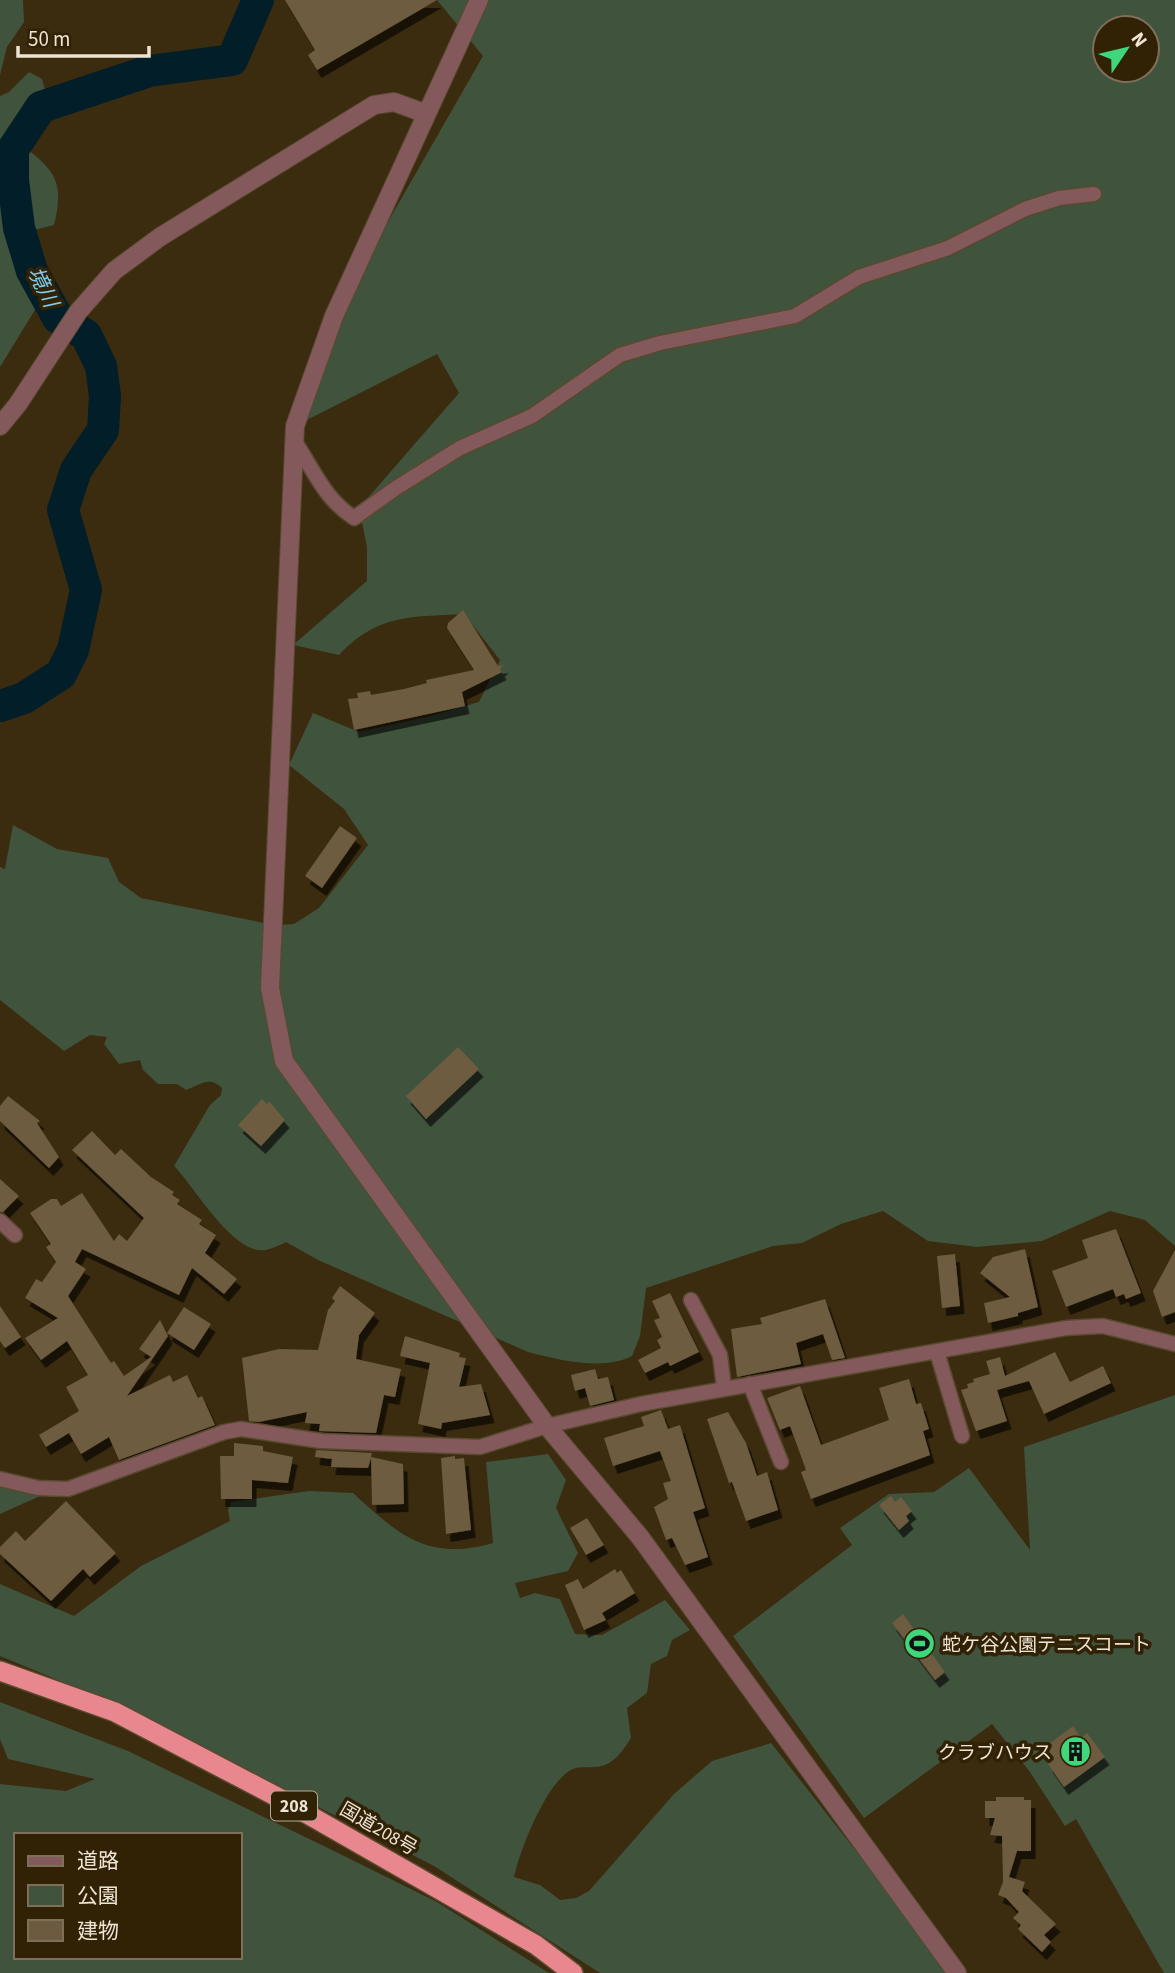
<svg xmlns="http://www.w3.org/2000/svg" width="1175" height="1973" viewBox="0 0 1175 1973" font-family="'Source Sans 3','Noto Sans JP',sans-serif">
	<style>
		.green { fill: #40533d; fill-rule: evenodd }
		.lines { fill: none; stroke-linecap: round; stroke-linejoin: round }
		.river { stroke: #021e29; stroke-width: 32 }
		.building { fill: #6d5b3f; filter: url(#shadow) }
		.minor-casing { stroke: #58492f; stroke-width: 17 }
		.tertiary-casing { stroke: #58492f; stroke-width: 20 }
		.trunk-casing { stroke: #58492f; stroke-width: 22 }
		.minor { stroke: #84595b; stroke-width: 14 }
		.tertiary { stroke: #84595b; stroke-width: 18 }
		.trunk { stroke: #e8888e; stroke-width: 19 }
		.labels { text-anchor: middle; stroke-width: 7; stroke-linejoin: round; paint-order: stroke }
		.shield { fill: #312105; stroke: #b5aa96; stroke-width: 2 }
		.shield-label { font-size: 18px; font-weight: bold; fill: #eee4d4 }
		.poi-label { font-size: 19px; fill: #eee4d4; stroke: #312105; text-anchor: start }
		.street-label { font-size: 19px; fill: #eee4d4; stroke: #312105 }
		.water-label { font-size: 21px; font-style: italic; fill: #7ccef5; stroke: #312105 }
	</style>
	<defs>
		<filter id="shadow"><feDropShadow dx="4.5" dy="8" stdDeviation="0" flood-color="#0009"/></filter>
	</defs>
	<rect width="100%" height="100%" fill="#3b2b0f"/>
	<!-- green -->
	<path class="green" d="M0,0H23L24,22L7,47L0,75Z
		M437,0H1175V1246L1145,1220L1110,1211L1042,1241L977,1247L928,1241L883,1211L841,1224L802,1243L773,1246L646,1288L640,1336L632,1356C603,1371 559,1360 528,1352L318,1260L286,1242C280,1245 272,1249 265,1250C233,1255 194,1186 174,1166L210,1105L221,1095L222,1088C208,1075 199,1086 186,1090L177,1084H158L143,1070L140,1060L119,1064L104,1044L107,1037L90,1035L64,1051L0,1000V867L5,869L13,825L57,849L108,858L119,882L141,898L274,925L294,924L319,908L368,845L344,809L289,765L313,713L359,732L427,717L479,702L500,660L464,614C410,617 378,614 339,655L293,645L367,581V547L359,508L459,393L437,354L295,426L334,316L483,56ZM1105,28H1147V70H1105Z
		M29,72L42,79C52,112 44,122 24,147C57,171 64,185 54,225L34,230L16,244L38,305L0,367V96L9,92Z
		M1175,1395V1973H1164L1076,1819L1065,1826L1030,1772L992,1724L864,1818L733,1636L852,1545L840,1528L889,1494L934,1492L969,1468L1030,1550L1024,1447Z
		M548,1454L566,1480L556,1508L578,1553L568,1571L515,1583L520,1598L535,1593L560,1599L575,1634L602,1635L665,1600L690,1630L672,1640L667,1656L651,1664L647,1693L627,1708L631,1738C622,1752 613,1766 595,1767C587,1768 580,1766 573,1769C547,1780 520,1850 514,1877L540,1885L560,1900L576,1898L589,1891L674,1794L712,1761L771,1743L952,1973H600L434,1866L118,1705L0,1656V1584L74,1616L141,1566L230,1521L228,1510L231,1502L309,1491L353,1493C398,1534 427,1562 493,1543L486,1462Z
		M0,1485L40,1496L0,1514Z
		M0,1702L128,1751L330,1849L437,1902L549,1973H0V1784L66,1791L95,1779L8,1759L0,1739ZM16,1835H240V1957H16Z"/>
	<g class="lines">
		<!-- river -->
		<path class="river" d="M0,706L24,698L61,674L73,650L86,590L63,510L76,470L103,430L105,396L101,366L86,335L58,318L32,271L19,228L13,180V149L41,107L149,71L232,60L258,0"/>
	</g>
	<!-- building -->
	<path class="building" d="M285,0H437L317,70L308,55L315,50Z
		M463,610L498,666L504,665L500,669L502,672L462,692L465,706L354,730L348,699L358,698L357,693L370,691L371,695L404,689L427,683L426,680L474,670L447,628L448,623Z
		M340,826L357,838L322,888L305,876Z
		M458,1047L479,1069L426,1119L406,1096Z
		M8,1096L40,1121L37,1123L59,1157L49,1168L0,1121V1106Z
		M262,1099L267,1104L269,1101L285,1120L261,1146L238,1125Z
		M92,1131L115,1155L121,1149L151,1177L174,1192L172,1195L180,1200L177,1204L202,1220L199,1224L216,1235L205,1253L237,1279L224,1294L192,1268L179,1295L82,1249L75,1262L86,1269L68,1296L111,1363L114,1361L124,1376L151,1357L139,1349L160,1320L168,1336L127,1396L170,1375L173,1382L187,1375L198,1398L202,1396L215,1425L119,1460L109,1437L81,1454L69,1433L46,1447L39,1435L79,1411L66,1387L88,1375L67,1341L41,1360L25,1338L58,1318L25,1298L36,1279L42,1282L56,1262L46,1247L51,1244L30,1213L51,1199H57L61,1206L82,1193L114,1241L119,1234L127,1241L144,1218L72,1150Z
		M0,1179L19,1196L3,1212H0Z
		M1116,1229L1141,1293L1126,1299L1124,1294L1116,1297L1113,1289L1066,1307L1052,1271L1088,1258L1082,1240Z
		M1025,1249L1038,1307L1018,1313V1316L988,1323L984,1303L1010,1297L980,1273L993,1257Z
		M1175,1250V1312L1162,1317L1153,1291Z
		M955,1254L960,1306L942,1308L937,1256Z
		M340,1286L375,1313L359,1335L356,1359L401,1369L395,1397L384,1395L376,1433L319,1431L320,1424L305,1423L307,1412L259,1422L249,1421L242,1358L279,1349L318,1350L328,1310L335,1301L332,1298Z
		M670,1293L699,1352L670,1366L668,1362L645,1373L638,1360L661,1348L657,1340L662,1337L654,1320L660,1318L652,1301Z
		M825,1299L845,1358L832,1360L823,1334L796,1343L801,1364L737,1377L731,1329L762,1324L760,1318Z
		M0,1306L21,1337L5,1348L0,1341Z
		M184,1307L211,1324L194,1350L167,1333Z
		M405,1336L460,1353L459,1357L466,1358L459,1387L481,1384L490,1415L442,1423L441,1429L418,1424L430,1363L400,1356Z
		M1055,1352L1070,1382L1103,1366L1111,1383L1044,1414L1029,1381L997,1390L1007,1421L976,1431L961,1390L968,1388L967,1384L974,1382L973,1379L990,1374L986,1361L1000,1357L1005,1376Z
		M595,1369L598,1379L608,1377L614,1400L590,1406L585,1388L575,1391L571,1375Z
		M909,1379L916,1404L921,1403L929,1429L923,1431L930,1455L811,1499L801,1472L806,1470L790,1426L780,1430L767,1398L800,1386L821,1445L889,1420L879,1388Z
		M661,1410L668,1429L680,1425L705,1508L693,1512L708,1557L685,1565L672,1538L666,1540L654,1507L668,1499L663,1483L671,1481L660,1451L613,1466L604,1438L644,1426L641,1417Z
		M728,1412L746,1443L757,1476L767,1472L778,1510L746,1521L732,1482L729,1483L707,1419Z
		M234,1443L263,1446V1451L293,1457L288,1483L252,1480V1499H221L220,1456H234Z
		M316,1450L372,1453L371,1457L403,1464L404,1504L372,1505L371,1458L368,1468L331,1467L332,1459L315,1457Z
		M455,1456V1459L464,1458L471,1530L446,1534L441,1458Z
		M891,1496L895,1502L901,1497L912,1511L906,1516L909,1521L899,1530L879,1505Z
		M66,1501L116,1553L90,1577L83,1569L51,1601L0,1554V1547L16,1531L25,1541Z
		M587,1518L604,1545L586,1555L570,1528Z
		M615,1569L617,1573L621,1570L635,1593L602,1613L606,1620L584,1630L565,1585L578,1579L583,1589Z
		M903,1614L945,1672L935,1680L892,1623Z
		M1073,1726L1081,1738L1087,1733L1105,1757L1064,1787L1048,1764L1054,1759L1045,1747Z
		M996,1797H1024V1800H1031V1851H1017L1009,1877L1025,1882L1022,1891L1056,1924L1044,1935L1051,1942L1042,1952L1018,1929L1021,1925L1013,1918L1019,1912L1006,1898L998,1895L1003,1882L1002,1836L990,1835L995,1818H985V1801H996Z"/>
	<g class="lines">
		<defs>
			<path id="minor" d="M295,442C315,472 324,498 354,518L396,488L460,448L532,416L620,355L660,343L795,316L859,277L948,248L1025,209L1059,198L1094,194
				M0,1221L15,1235
				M691,1300L720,1355L724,1388
				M937,1352L962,1436
				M750,1384L781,1462
				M0,1479L38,1488L68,1489L224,1432L241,1429L321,1441L480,1447L547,1426L641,1404L1066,1328L1103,1326L1175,1344"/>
			<path id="tertiary" d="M479,0L334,316L295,426L270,988L284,1061L547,1426L640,1537L957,1973
				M0,426L18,404L78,312L114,271L160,237L374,105L394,102L424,113"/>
			<path id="trunk" d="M0,1671L115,1712L281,1799L536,1945L573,1973"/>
		</defs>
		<!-- minor casing -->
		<use href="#minor" class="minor-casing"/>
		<!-- tertiary casing -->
		<use href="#tertiary" class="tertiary-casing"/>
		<!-- trunk casing -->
		<use href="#trunk" class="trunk-casing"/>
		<!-- minor -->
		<use href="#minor" class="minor"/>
		<!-- tertiary -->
		<use href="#tertiary" class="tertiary"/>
		<!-- trunk -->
		<use href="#trunk" class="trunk"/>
	</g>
	<!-- icons -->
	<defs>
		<symbol id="stadium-disc" viewBox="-11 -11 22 22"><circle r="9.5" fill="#40d77c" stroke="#312105"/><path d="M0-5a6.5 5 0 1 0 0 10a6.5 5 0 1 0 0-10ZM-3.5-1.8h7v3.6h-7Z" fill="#111"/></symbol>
		<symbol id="building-disc" viewBox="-11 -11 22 22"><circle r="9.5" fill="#40d77c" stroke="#312105"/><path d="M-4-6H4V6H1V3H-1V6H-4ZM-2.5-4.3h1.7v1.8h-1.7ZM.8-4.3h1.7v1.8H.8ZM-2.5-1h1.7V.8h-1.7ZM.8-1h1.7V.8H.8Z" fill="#111"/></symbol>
	</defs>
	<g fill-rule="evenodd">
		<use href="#stadium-disc" x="902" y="1626" width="35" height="35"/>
		<use href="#building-disc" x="1058" y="1734" width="35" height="35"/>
	</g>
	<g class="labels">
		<!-- shield labels -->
		<rect class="shield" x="271" y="1791.5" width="46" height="29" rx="5"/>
		<g class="shield-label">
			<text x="294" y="1812">208</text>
		</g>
		<!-- poi labels -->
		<g class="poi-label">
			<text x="942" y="1651">蛇ケ谷公園テニスコート</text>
			<text x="1052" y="1759" text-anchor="end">クラブハウス</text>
		</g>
		<!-- street labels -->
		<g class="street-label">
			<text transform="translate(379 1828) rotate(30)" y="7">国道208号</text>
		</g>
		<!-- water labels -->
		<g class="water-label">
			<text transform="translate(43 287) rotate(64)" y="7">境川</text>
		</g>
	</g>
	<!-- legend -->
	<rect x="14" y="1833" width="228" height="126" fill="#312105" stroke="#7d6f58" stroke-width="2"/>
	<rect x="28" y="1856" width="35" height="10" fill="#84595b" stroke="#7d6f58" stroke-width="2"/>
	<text x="77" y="1868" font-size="21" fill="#eee4d4">道路</text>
	<rect x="28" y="1885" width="35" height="21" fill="#40533d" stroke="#7d6f58" stroke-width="2"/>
	<text x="77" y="1903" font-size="21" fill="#eee4d4">公園</text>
	<rect x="28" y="1920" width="35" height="21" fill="#6d5b3f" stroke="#7d6f58" stroke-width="2"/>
	<text x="77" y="1938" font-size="21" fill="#eee4d4">建物</text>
	<!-- north arrow -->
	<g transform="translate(1126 49) rotate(55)"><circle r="33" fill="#312105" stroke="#7d6f58" stroke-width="2"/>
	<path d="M0-5L12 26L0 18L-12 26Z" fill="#40d77c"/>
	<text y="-10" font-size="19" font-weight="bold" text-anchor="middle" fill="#eee4d4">N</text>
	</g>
	<!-- scale -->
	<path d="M18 46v10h131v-10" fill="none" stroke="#eee4d4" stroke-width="3.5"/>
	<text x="28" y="46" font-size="21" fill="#eee4d4" stroke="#312105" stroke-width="5" paint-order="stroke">50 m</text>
</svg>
